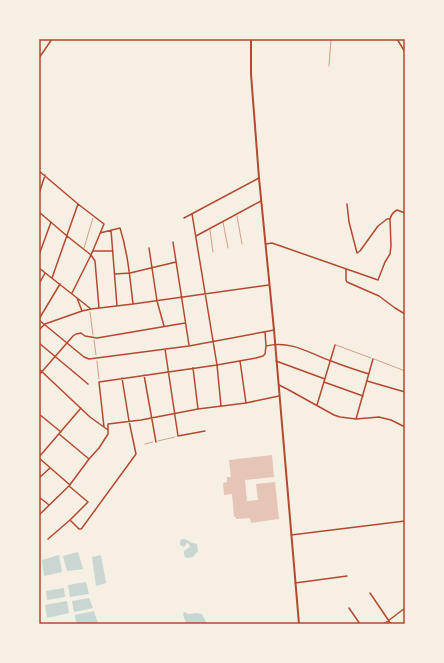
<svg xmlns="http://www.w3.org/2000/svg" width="444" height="663" viewBox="0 0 444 663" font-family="Rubik,sans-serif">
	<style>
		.water { fill: #c9d6d2 }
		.building { fill: #e6c5b7 }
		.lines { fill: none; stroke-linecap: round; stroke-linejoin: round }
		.path { stroke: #b5482f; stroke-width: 0.5 }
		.service { stroke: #b5482f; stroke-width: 0.5 }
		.minor { stroke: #b5482f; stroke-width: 1.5 }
		.tertiary { stroke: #b5482f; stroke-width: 1.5 }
		.primary { stroke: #b5482f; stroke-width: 2 }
		.neatline { fill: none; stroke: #b5482f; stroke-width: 1.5 }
	</style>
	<rect width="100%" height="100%" fill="#f6efe4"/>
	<!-- water -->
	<path class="water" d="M182,539H185L192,543L197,544L198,551L193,557L187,558L185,557L184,554V551L190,547L189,544L187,543L184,547L180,545V541Z
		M78,552L83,569L67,571L63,556Z
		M59,555L62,572L44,576L42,560Z
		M101,555L106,583L96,586L92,557Z
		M86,582L89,594L70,597L68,585Z
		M64,588L65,597L47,600L46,591Z
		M89,598L93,608L74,612L72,601Z
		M67,601L69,613L47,618L45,605Z
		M94,611L98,624H76L75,615Z
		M184,612L189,614L197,613L202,614L207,624H186L183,614Z"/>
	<!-- building -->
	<path class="building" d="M272,455L274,477L245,480L247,501L258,500L256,484L275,482L279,519L251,523L250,518L236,519V517H234L232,494L224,495L223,483L227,482V477H231L229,460Z"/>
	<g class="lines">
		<!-- path -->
		<path class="path" d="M90,312L93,335
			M94,340L96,355
			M97,361L99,379
			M158,441L175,437
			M145,444L153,442"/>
		<!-- service -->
		<path class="service" d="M329,66L331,39
			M237,216L242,244
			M223,222L228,248
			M210,230L213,252
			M84,248L93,218
			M336,345L371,358
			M374,359L405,371"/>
		<!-- minor -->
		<path class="minor" d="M397,39L405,52
			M39,171L78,204L104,224L91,255L72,293
			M39,194L45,175
			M347,204L349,222L357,253L360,251L378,226L387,219H390
			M39,212L67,236L91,255L95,261L99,308
			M192,214L217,365L221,406
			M184,218L259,178
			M111,230L117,306
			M100,233L120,228C128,253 130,279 133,304
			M196,236L261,201
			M173,242L189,345
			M266,244L272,243L378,280L385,262L390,254L391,246L390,219C391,215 393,212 397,210L405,213
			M149,248L157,301L164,326
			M93,251H113
			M39,255L51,222
			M39,268L91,309
			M346,269V280L347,282L379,296L395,308L405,314
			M115,274L130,273L176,262
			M52,278L78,204
			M39,284L45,273
			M77,298L82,311
			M39,319L60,284
			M39,320L84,357L89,359L189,346L274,330
			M39,330L45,324L82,311L91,309L133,304L269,285
			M39,343L88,384
			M266,346C291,340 309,353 331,361C344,366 356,370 369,374
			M165,349L178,436L205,431
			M240,361L246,403
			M276,361L325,379
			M193,368L198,409
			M39,369L90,417L108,430
			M39,375L73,336L76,334L81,333L85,336L97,338L185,323
			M144,375L156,442
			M367,381L405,392
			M324,382L363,396
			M279,385L287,389L334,415L340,417L356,419L379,417L391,420L405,427
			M317,405L335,345
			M39,414L61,432
			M356,419L373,359
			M104,427L99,382L217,365L256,358L263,356L265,354L266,346L265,332
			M59,434L89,459
			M39,457L81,408
			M39,458L70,485
			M39,478L50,468
			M39,497L49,505
			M39,515L69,486L89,459L99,448L108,434V424L141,420L198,409L246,403L279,396
			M70,520L79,529H81L82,528L136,454L129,421L122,378
			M291,535L405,521
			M48,539L70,520L88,502L69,486
			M295,583L347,576
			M370,593L391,624
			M349,608L360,624
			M384,624L405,608"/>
		<!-- tertiary -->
		<path class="tertiary" d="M39,58L52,39"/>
		<!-- primary -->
		<path class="primary" d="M251,39V74L259,178L274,330L299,624"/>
	</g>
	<!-- border -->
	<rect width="444" height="663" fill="none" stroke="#f6efe4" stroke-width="80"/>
	<rect x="40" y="40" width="364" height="583" class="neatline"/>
</svg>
